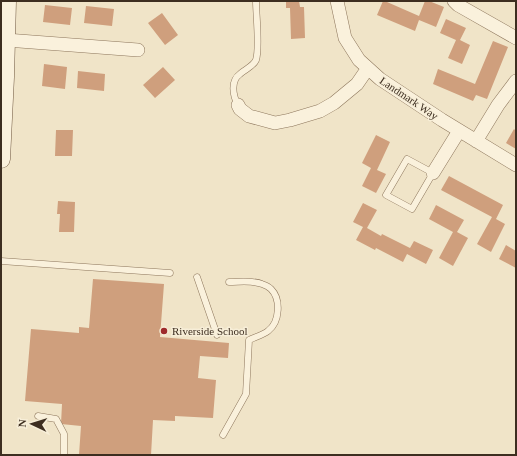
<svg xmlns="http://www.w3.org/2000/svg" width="517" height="456" viewBox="0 0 517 456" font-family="'Times New Roman',serif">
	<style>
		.building { fill: #cf9f7d }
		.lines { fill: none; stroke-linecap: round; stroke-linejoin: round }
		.lane-casing { stroke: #8d765c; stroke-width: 7 }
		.street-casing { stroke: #8d765c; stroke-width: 14 }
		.secondary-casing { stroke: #6f573f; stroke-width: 19 }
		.lane { stroke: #faf1dc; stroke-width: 6 }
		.street { stroke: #faf1dc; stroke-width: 13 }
		.secondary { stroke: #faf1dc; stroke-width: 18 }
		.poi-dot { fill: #9e2a2b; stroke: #f7eed8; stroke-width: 1.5 }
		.labels { text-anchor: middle; stroke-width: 3; stroke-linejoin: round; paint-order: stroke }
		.street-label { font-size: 11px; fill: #3d2e20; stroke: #f7eed8 }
		.poi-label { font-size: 11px; fill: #3d2e20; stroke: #f7eed8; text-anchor: start }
	</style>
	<rect width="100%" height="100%" fill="#f0e4c8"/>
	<!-- building -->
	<path class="building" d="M286,1H299L300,7H304L305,38L291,39L290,8H286Z
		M383,1H388L387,2L419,16L425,1H429L444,7L436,27L419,20L415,31L377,15Z
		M45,5L72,8L70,25L43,22Z
		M86,6L114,9L112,26L84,23Z
		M162,13L178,35L165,45L148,23Z
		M446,19L466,28L460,40L470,45L462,64L448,58L456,40L440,33Z
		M493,41L508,47L487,99L476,95L473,101L433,84L438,69L475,84Z
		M44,64L67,67L65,89L42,86Z
		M163,67L175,80L155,98L143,85Z
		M78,71L105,74L104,91L77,88Z
		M514,129L516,131V149L506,143Z
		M56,130H73L72,156H55Z
		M376,135L390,142L377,170L386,174L376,193L362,186L371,168L362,163Z
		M449,176L503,205L496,219L505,224L491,252L477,244L492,217L441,190Z
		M58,201L75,202L74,232H59L60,214H57Z
		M363,203L377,210L367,228L381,236L382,234L410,248L414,241L433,250L426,264L407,254L403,262L376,248L375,250L356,240L363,227L353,222Z
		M436,205L464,220L457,232L468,238L453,266L439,258L453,232L429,219Z
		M506,245L516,251V268L499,259Z
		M93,279L164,284L160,337L229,343L228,358L200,356L198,378L216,380L213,418L175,416V421L153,420L151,455H79L81,426L61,424L62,404L25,401L31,329L79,333V327L89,328Z"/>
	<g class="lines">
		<defs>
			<path id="lane" d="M238,105C233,96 230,81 240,74C245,69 253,67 256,60C260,48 256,15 256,1
				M407,159L433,173L412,209L386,195Z
				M1,261L170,273
				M197,277L217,335
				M38,416L56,419L64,434V455
				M223,435L246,394L249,340C255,337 263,335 268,331C280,322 281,299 271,289C269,287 265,285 262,284C252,280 240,282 229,282"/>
			<path id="street" d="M337,1L345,38L359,60L380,79L442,120L516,165
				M454,1L458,5L516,38
				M6,40L138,50
				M238,105L240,109L249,116L275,123L290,120L320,111L334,103L357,84L368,68
				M476,141L498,105L516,81
				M433,173L459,131"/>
			<path id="secondary" d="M1,159L5,77L7,1"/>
		</defs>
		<!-- lane casing -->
		<use href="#lane" class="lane-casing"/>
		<!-- street casing -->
		<use href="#street" class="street-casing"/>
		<!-- secondary casing -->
		<use href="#secondary" class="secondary-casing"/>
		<!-- lane -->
		<use href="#lane" class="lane"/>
		<!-- street -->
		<use href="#street" class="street"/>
		<!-- secondary -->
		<use href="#secondary" class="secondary"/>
	</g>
	<!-- markers -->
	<circle class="poi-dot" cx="164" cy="331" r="4"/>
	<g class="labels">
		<!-- street labels -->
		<g class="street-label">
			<text transform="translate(409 98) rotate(34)" y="4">Landmark Way</text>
		</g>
		<!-- poi labels -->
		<g class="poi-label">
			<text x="172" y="335">Riverside School</text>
		</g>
	</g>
	<!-- border -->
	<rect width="517" height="456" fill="none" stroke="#3d2e20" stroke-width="4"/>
	<!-- north arrow -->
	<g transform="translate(32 424) rotate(274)" stroke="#f7eed8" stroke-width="3" paint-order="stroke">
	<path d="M0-3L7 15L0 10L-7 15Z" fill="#3d2e20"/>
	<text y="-6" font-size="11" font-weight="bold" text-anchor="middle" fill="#3d2e20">N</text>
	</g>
</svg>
